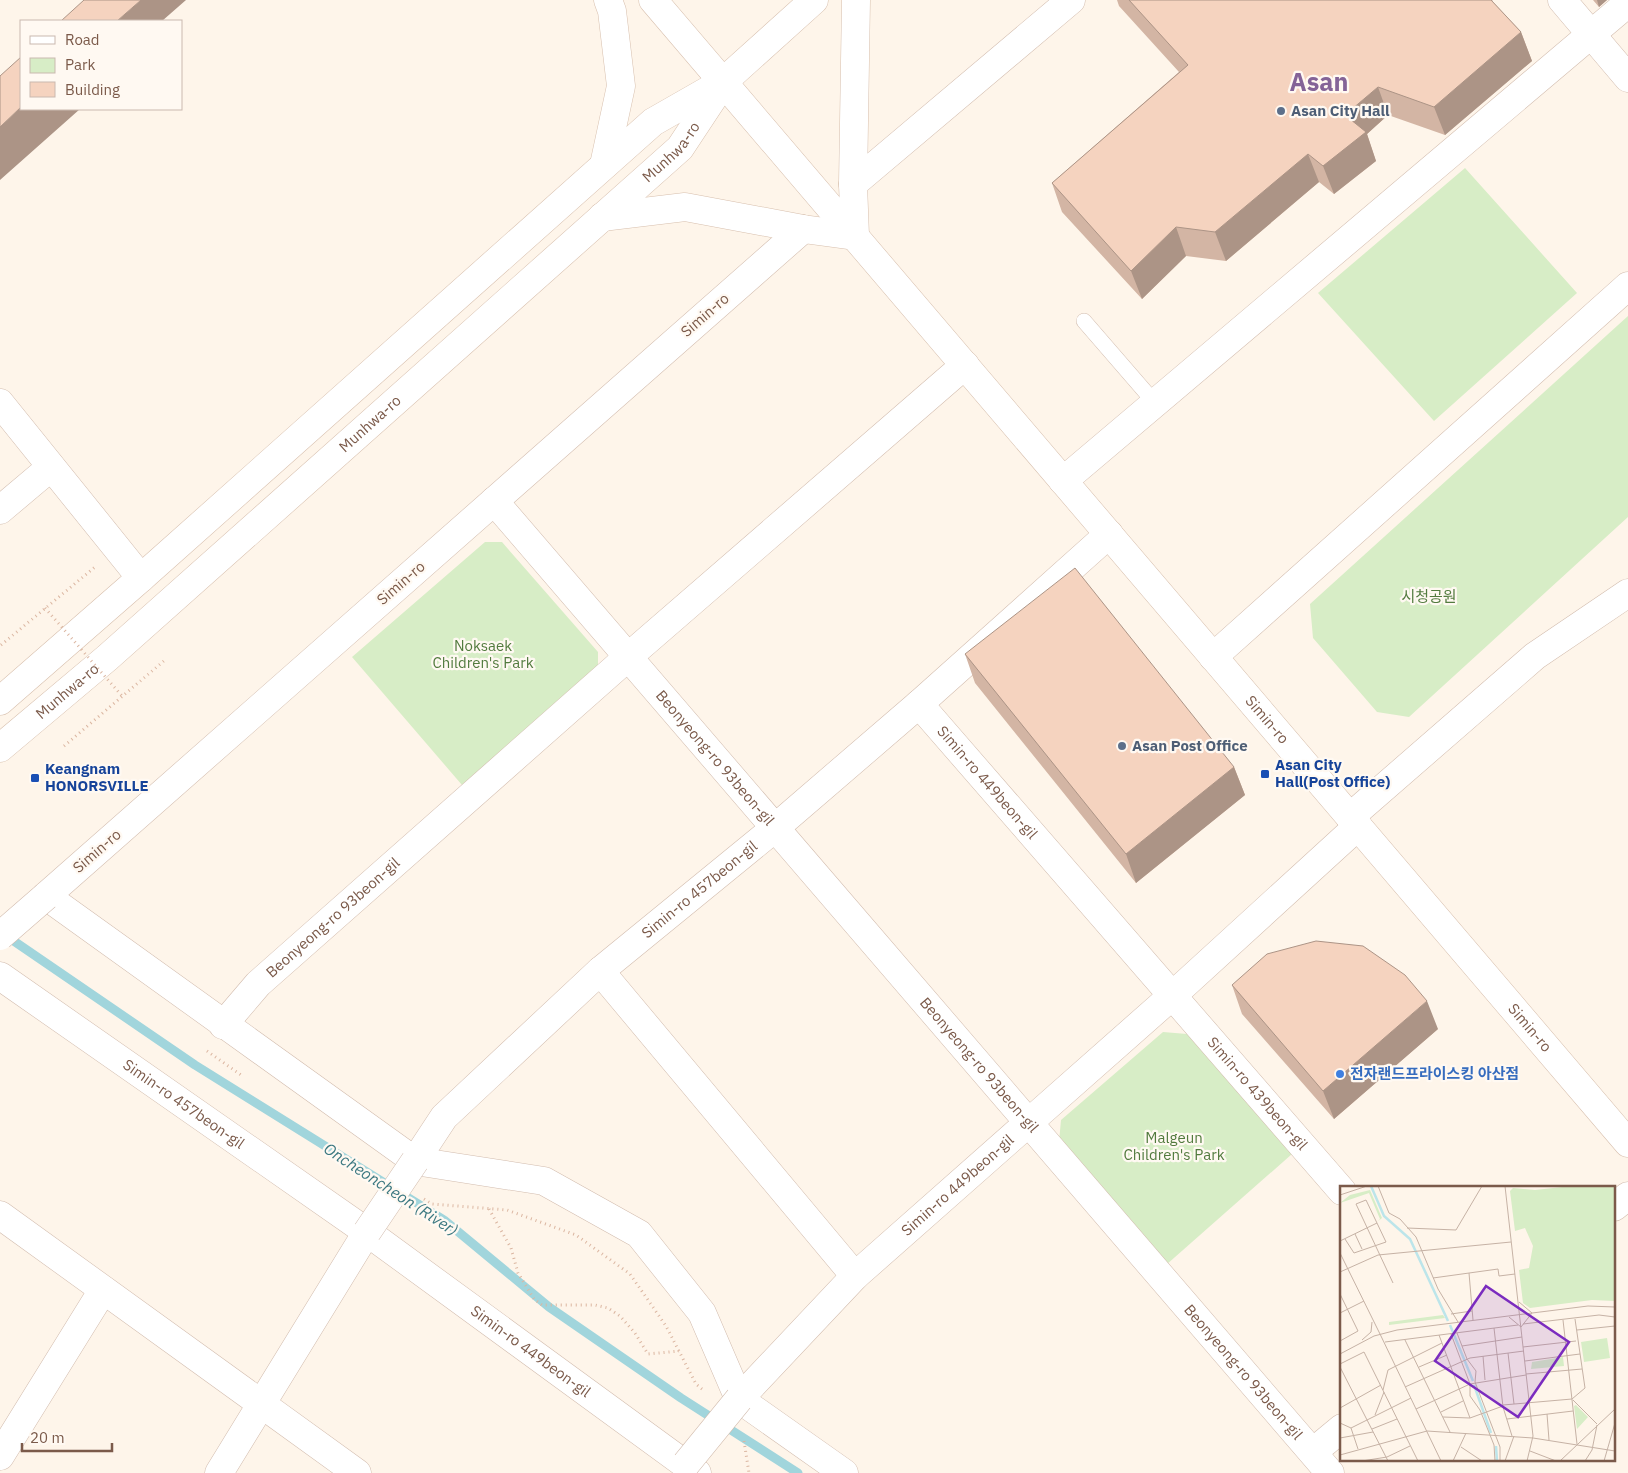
<svg xmlns="http://www.w3.org/2000/svg" width="1628" height="1473" viewBox="0 0 1628 1473" font-family="'IBM Plex Sans','Noto Sans KR',sans-serif">
	<style>
		.green { fill: #d7edc6 }
		.lines { fill: none; stroke-linecap: round; stroke-linejoin: round }
		.stream { stroke: #a1d5dc; stroke-width: 9 }
		.service-casing { stroke: #d2bcae; stroke-width: 16 }
		.minor-casing { stroke: #d2bcae; stroke-width: 29 }
		.secondary-casing { stroke: #d7bfad; stroke-width: 29 }
		.path { stroke: #dbb6a1; stroke-width: 3; stroke-dasharray: 1 4; stroke-linecap: butt }
		.service { stroke: #fff; stroke-width: 15 }
		.minor { stroke: #fff; stroke-width: 28 }
		.secondary { stroke: #fff; stroke-width: 28 }
		.minor-bridge-casing { stroke: #d2bcae; stroke-width: 29; stroke-linecap: butt }
		.path-bridge { stroke: #dbb6a1; stroke-width: 3; stroke-dasharray: 1 4; stroke-linecap: butt }
		.minor-bridge { stroke: #fff; stroke-width: 28 }
		.wall { fill: #d3b5a4 }
		.shaded-wall { fill: #ac9486 }
		.building { fill: #f5d3bf; stroke: #ac9486 }
		.service-dot { fill: #5c6f8a; stroke: #fff9f2; stroke-width: 2 }
		.transit-dot { fill: #1a4fb4; stroke: #fff9f2; stroke-width: 2 }
		.shop-dot { fill: #3f7fe0; stroke: #fff9f2; stroke-width: 2 }
		.labels { text-anchor: middle; stroke-width: 4.5; stroke-linejoin: round; paint-order: stroke }
		.service-label { font-size: 15px; font-weight: bold; fill: #4e5e75; stroke: #fff9f2; text-anchor: start }
		.street-label { font-size: 15px; fill: #7b5a4a; stroke: #fff9f2 }
		.park-label { font-size: 15px; fill: #527b3e; stroke: #fff9f2 }
		.transit-label { font-size: 15px; font-weight: bold; fill: #164399; stroke: #fff9f2; text-anchor: start }
		.shop-label { font-size: 15px; font-weight: bold; fill: #366cbe; stroke: #fff9f2; text-anchor: start }
		.water-label { font-size: 16px; font-style: italic; fill: #3c7881; stroke: #fff9f2 }
		.town-label { font-size: 25px; font-weight: bold; fill: #846397; stroke: #fff9f2 }
		.inset-river { fill: none; stroke: #bce5ea; stroke-width: 2.5 }
		.inset-road { fill: none; stroke: #c6b2a5; stroke-width: 1 }
		.view { fill: #7b2cbf; fill-opacity: 0.15; stroke: #7b2cbf; stroke-width: 2.5 }
		.inset-edge { fill: none; stroke: #7b5a4a; stroke-width: 2.5 }
	</style>
	<rect width="100%" height="100%" fill="#fef5ea"/>
	<!-- green -->
	<path class="green" d="M1465,168L1577,293L1434,421L1318,293Z
		M1628,316V517L1409,717L1377,712L1313,638L1310,604Z
		M485,542H502L598,652V667L462,785L352,657Z
		M1163,1032L1187,1034L1292,1154L1166,1265L1059,1142L1061,1120Z"/>
	<g class="lines">
		<!-- stream -->
		<path class="stream" d="M5,935L195,1065L444,1220L549,1307L681,1398L798,1473"/>
		<defs>
			<path id="service" d="M1084,321L1155,403"/>
			<g id="minor">
				<path d="M1562,0L1628,78"/>
				<path d="M853,184L1071,0"/>
				<path d="M803,229L46,896L415,1161L544,1181L639,1234L702,1313L739,1399L844,1473"/>
				<path d="M0,403L141,578"/>
				<path d="M1063,481L1628,3"/>
				<path id="s1" d="M494,501L1330,1473"/>
				<path d="M0,510L51,467"/>
				<path d="M1213,657L1628,286"/>
				<path id="s2" d="M919,704L1342,1191"/>
				<path d="M1350,817L1535,656L1628,593"/>
				<path d="M600,971L855,1276"/>
				<path id="s3" d="M0,976L367,1232L697,1473"/>
				<path id="s4" d="M223,1025L258,984L628,657L965,365"/>
				<path id="s5" d="M415,1161L444,1117L600,971L775,828L919,704L1109,534"/>
				<path d="M1614,1207L1628,1196"/>
				<path d="M0,1215L357,1473"/>
				<path id="s6" d="M739,1399L855,1276L1173,995L1358,826"/>
				<path d="M1313,1452L1342,1428"/>
				<path d="M0,1456L103,1290"/>
				<path d="M219,1473L367,1232"/>
			</g>
			<g id="secondary">
				<path id="s7" d="M653,0L1628,1143"/>
				<path d="M604,165L621,86L612,11L608,0"/>
				<path d="M602,217L685,207L803,229L855,236L853,184L856,0"/>
				<path d="M0,701L141,578L653,122L723,82L814,0"/>
				<path id="s8" d="M0,748L107,658L680,148L721,86"/>
			</g>
		</defs>
		<!-- service casing -->
		<use href="#service" class="service-casing"/>
		<!-- minor casing -->
		<use href="#minor" class="minor-casing"/>
		<!-- secondary casing -->
		<use href="#secondary" class="secondary-casing"/>
		<!-- path -->
		<path class="path" d="M1,645L95,567
			M64,746L165,660
			M207,1051L241,1075
			M424,1199L432,1204L507,1210L576,1235L630,1274L666,1326L696,1384L702,1389
			M489,1209L511,1248L518,1273L534,1299L542,1305H595L608,1308L620,1316L635,1333L648,1354L679,1351
			M744,1441L749,1473"/>
		<!-- service -->
		<use href="#service" class="service"/>
		<!-- minor -->
		<use href="#minor" class="minor"/>
		<!-- secondary -->
		<use href="#secondary" class="secondary"/>
		<defs>
			<path id="minor-bridge" d="M0,936L46,896
				M367,1232L415,1161
				M686,1464L739,1399"/>
		</defs>
		<!-- minor-bridge casing -->
		<use href="#minor-bridge" class="minor-bridge-casing"/>
		<!-- path-bridge -->
		<path class="path-bridge" d="M45,608L123,697"/>
		<!-- minor-bridge -->
		<use href="#minor-bridge" class="minor-bridge"/>
	</g>
	<!-- wall -->
	<path class="wall" d="M1117,0H1493L1492,1L1521,32L1532,61L1445,135L1388,115L1367,134L1376,161L1334,194L1319,182L1226,261L1186,256L1142,299L1062,212L1052,183L1179,72L1119,6Z
		M1593,0H1607L1599,7Z
		M965,654L1234,767L1245,795L1136,883L975,683Z
		M1232,985L1438,1029L1334,1119L1242,1014Z"/>
	<!-- shaded-wall -->
	<path class="shaded-wall" d="M141,0H186L162,21H117Z
		M1597,0H1607L1599,7Z
		M1521,32L1532,61L1445,135L1434,107Z
		M1378,87L1388,115L1367,134L1376,161L1334,194L1323,166L1345,115Z
		M21,107V109H80L0,180V127Z
		M1308,154L1319,182L1226,261L1215,232Z
		M1176,227L1186,256L1142,299L1131,271Z
		M1234,767L1245,795L1136,883L1126,854Z
		M1427,1001L1438,1029L1334,1119L1323,1091Z"/>
	<!-- building -->
	<path class="building" d="M84,0H141L117,21H61Z
		M1129,0H1491L1521,32L1434,107L1378,87L1345,115L1366,132L1323,166L1308,154L1215,232L1176,227L1131,271L1052,183L1188,65Z
		M21,57V107L0,127V76Z
		M1075,568L1234,767L1126,854L965,654Z
		M1316,941L1363,946L1405,975L1427,1001L1323,1091L1232,985L1267,954Z"/>
	<!-- markers -->
	<g class="service-dot">
		<circle cx="1281" cy="111" r="5"/>
		<circle cx="1122" cy="746" r="5"/>
	</g>
	<g class="transit-dot">
		<rect x="1260" y="769" width="10" height="10" rx="2.5"/>
		<rect x="30" y="773" width="10" height="10" rx="2.5"/>
	</g>
	<circle class="shop-dot" cx="1340" cy="1074" r="5"/>
	<g class="labels">
		<!-- service labels -->
		<g class="service-label">
			<text x="1291" y="116">Asan City Hall</text>
			<text x="1132" y="751">Asan Post Office</text>
		</g>
		<!-- street labels -->
		<g class="street-label">
			<text dy="5" stroke="none"><textPath href="#s8" startOffset="898">Munhwa-ro</textPath></text>
			<text transform="translate(705 315) rotate(-41)" y="5">Simin-ro</text>
			<text dy="5" stroke="none"><textPath href="#s8" startOffset="492">Munhwa-ro</textPath></text>
			<text transform="translate(401 583) rotate(-41)" y="5">Simin-ro</text>
			<text dy="5" stroke="none"><textPath href="#s8" startOffset="88">Munhwa-ro</textPath></text>
			<text dy="5" stroke="none"><textPath href="#s7" startOffset="946">Simin-ro</textPath></text>
			<text dy="5" stroke="none"><textPath href="#s1" startOffset="339">Beonyeong-ro 93beon-gil</textPath></text>
			<text dy="5" stroke="none"><textPath href="#s2" startOffset="104">Simin-ro 449beon-gil</textPath></text>
			<text transform="translate(97 851) rotate(-41)" y="5">Simin-ro</text>
			<text dy="5" stroke="none"><textPath href="#s5" startOffset="395">Simin-ro 457beon-gil</textPath></text>
			<text dy="5" stroke="none"><textPath href="#s4" startOffset="154">Beonyeong-ro 93beon-gil</textPath></text>
			<text dy="5" stroke="none"><textPath href="#s7" startOffset="1351">Simin-ro</textPath></text>
			<text dy="5" stroke="none"><textPath href="#s1" startOffset="744">Beonyeong-ro 93beon-gil</textPath></text>
			<text dy="5" stroke="none"><textPath href="#s2" startOffset="516">Simin-ro 439beon-gil</textPath></text>
			<text dy="5" stroke="none"><textPath href="#s3" startOffset="224">Simin-ro 457beon-gil</textPath></text>
			<text dy="5" stroke="none"><textPath href="#s6" startOffset="306">Simin-ro 449beon-gil</textPath></text>
			<text dy="5" stroke="none"><textPath href="#s3" startOffset="650">Simin-ro 449beon-gil</textPath></text>
			<text dy="5" stroke="none"><textPath href="#s1" startOffset="1149">Beonyeong-ro 93beon-gil</textPath></text>
		</g>
		<!-- park labels -->
		<g class="park-label">
			<text x="1429" y="602">시청공원</text>
			<text x="483" y="651">Noksaek<tspan x="483" dy="17">Children's Park</tspan></text>
			<text x="1174" y="1143">Malgeun<tspan x="1174" dy="17">Children's Park</tspan></text>
		</g>
		<!-- transit labels -->
		<g class="transit-label">
			<text x="1275" y="770">Asan City<tspan x="1275" dy="17">Hall(Post Office)</tspan></text>
			<text x="45" y="774">Keangnam<tspan x="45" dy="17">HONORSVILLE</tspan></text>
		</g>
		<!-- shop labels -->
		<g class="shop-label">
			<text x="1350" y="1079">전자랜드프라이스킹 아산점</text>
		</g>
		<!-- water labels -->
		<g class="water-label">
			<text transform="translate(391 1189) rotate(33)" y="6">Oncheoncheon (River)</text>
		</g>
		<!-- town labels -->
		<g class="town-label">
			<text x="1319" y="91">Asan</text>
		</g>
	</g>
	<!-- overview -->
	<g transform="translate(1340 1186)">
		<rect width="275" height="275" fill="#fef5ea"/>
		<path d="M231,0H275V115L252,114L190,122L183,117L179,84L189,82L193,60L185,42L175,45L170,5L173,2L195,4ZM30,4L42,32L37,36L40,33L29,7L0,17L10,9ZM103,129L105,132L49,139V136ZM267,152L270,172L244,176L241,156ZM223,171L224,180L191,183L192,176ZM236,219L248,231L237,243L234,220Z" fill="#d7edc6"/>
		<path class="inset-river" d="M31,0L44,30L70,53L108,135M110,139L133,195M134,199L151,247M156,260L157,275"/>
		<path class="inset-road" d="M38,0L49,27L60,33L76,51L98,103L118,136M165,0L193,250L187,275M0,9L27,0M67,42L116,44L142,0M15,48L22,63M5,53L14,67L46,56M0,55L37,37M46,56L26,14L16,18L53,97M0,67L40,148M0,86L38,69L171,56M129,87L133,134M93,92L158,83L159,90L175,88M0,108L18,145L0,155M0,127L24,115M111,128L132,125M169,131L181,141L192,127L179,116M223,134L237,258M183,138L259,129L275,131M154,142L163,221L172,250M237,144L275,140M117,147L127,173L136,185L135,196L160,261V275M40,148L101,275M111,148L130,198V210L140,224L154,259L155,275M99,149L130,232M22,154L31,146L32,136M65,154L110,246M45,156L178,139M122,160L182,151M183,161L236,155M168,167L174,218M0,168L34,150L57,144L248,120L275,121M143,170L145,194M185,175L240,168M0,178L24,166L78,275M0,181L48,275M79,181L107,169M186,188L242,183M65,201L130,172L184,165M43,204L48,184L102,157M233,214L257,238M163,219L232,213L245,202L235,133M0,222L41,199M76,223L130,198L186,189M101,226L123,215M207,228L209,254M35,229L44,206M103,231L130,232L163,220M167,233L233,225M0,237L11,242L18,263M11,242L71,212M32,243L57,233M0,252L33,246M121,261L142,275M190,265L216,275M0,269L87,245L193,252L275,265M22,275L47,271L70,260M113,275L126,247M165,275L174,250M220,275L275,223M245,275L252,264L257,239M264,275L275,237"/>
		<path class="view" d="M146,100L229,156L178,231L95,175Z"/>
		<rect width="275" height="275" class="inset-edge"/>
	</g>
	<!-- legend -->
	<rect x="20" y="20" width="162" height="90" fill="#fff9f2" stroke="#cab9af"/>
	<rect x="30" y="36" width="25" height="8" fill="#ffffff" stroke="#cab9af"/>
	<text x="65" y="45" font-size="15" fill="#7b5a4a">Road</text>
	<rect x="30" y="58" width="25" height="15" fill="#d7edc6" stroke="#cab9af"/>
	<text x="65" y="70" font-size="15" fill="#7b5a4a">Park</text>
	<rect x="30" y="82" width="25" height="15" fill="#f5d3bf" stroke="#cab9af"/>
	<text x="65" y="95" font-size="15" fill="#7b5a4a">Building</text>
	<!-- scale -->
	<path d="M22 1443v8h90v-8" fill="none" stroke="#7b5a4a" stroke-width="2.5"/>
	<text x="30" y="1443" font-size="15" fill="#7b5a4a" stroke="#fff9f2" stroke-width="4" paint-order="stroke">20 m</text>
</svg>
